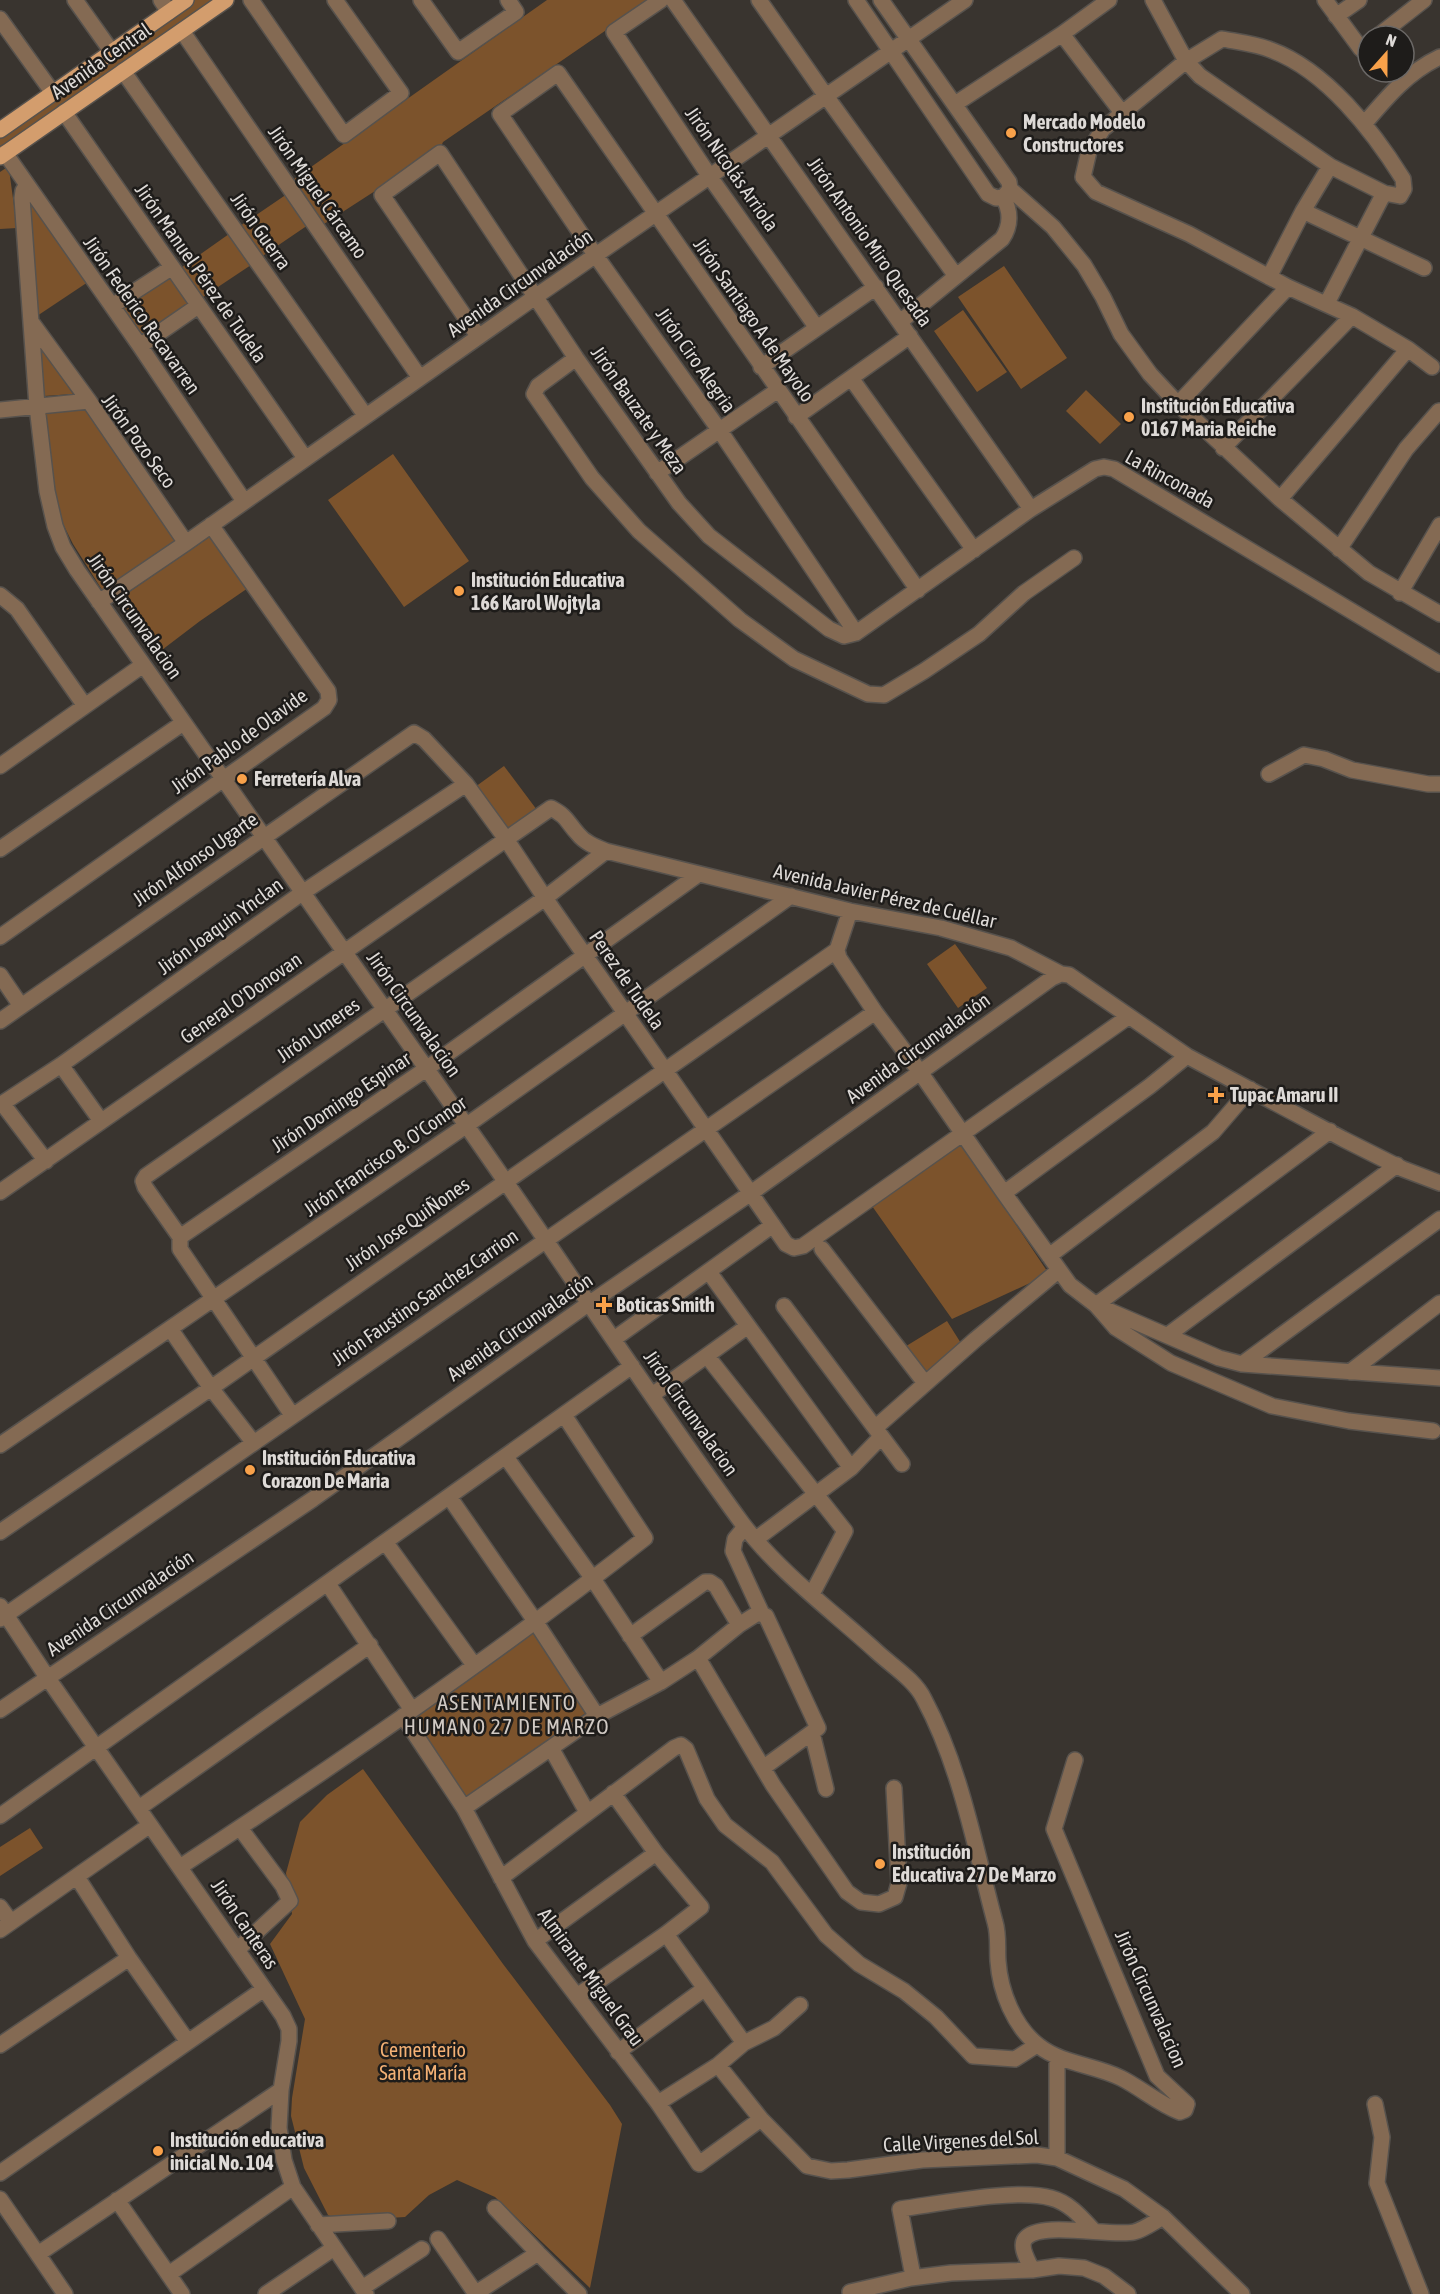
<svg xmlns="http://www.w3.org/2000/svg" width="1440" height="2294" viewBox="0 0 1440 2294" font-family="'Asap Condensed',sans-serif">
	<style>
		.green { fill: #7c532c }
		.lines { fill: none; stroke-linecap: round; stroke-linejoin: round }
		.minor-casing { stroke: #57524d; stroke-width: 18 }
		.major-casing { stroke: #57524d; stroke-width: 18 }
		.minor { stroke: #846a53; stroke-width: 15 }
		.major { stroke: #d39d6d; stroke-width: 15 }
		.poi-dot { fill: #f8a14a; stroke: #1e1c1a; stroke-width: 2 }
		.labels { text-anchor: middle; stroke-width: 5; stroke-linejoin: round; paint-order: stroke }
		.street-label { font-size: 20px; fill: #dedad7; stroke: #1e1c1a }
		.poi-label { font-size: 20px; font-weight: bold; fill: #dedad7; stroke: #1e1c1a; text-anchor: start }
		.park-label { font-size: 20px; fill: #f4b175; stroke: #1e1c1a }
		.neighbourhood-label { font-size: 21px; letter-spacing: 1.5px; fill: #d1cac4; stroke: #1e1c1a }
	</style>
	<rect width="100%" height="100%" fill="#39342f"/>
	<!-- green -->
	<path class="green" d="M194,0H213L0,149V137Z
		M547,0H650L443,142L440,149L324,224L294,179Z
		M6,168L9,169L17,228L0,229V172Z
		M290,192L311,223L261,257L240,226Z
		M32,201L88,282L37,316L28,202Z
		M229,234L251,265L200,299L178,270Z
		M1004,266L1067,358L1021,389L958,297Z
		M170,274L193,306L143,341L121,308Z
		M963,310L1007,372L977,392L934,331Z
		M40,345L73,394L44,396Z
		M1086,390L1121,424L1100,444L1066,411Z
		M86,406L179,539L104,593L73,544L58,514L45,409Z
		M393,454L469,561L404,607L328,500Z
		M211,536L248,588L200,621L154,656L116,601Z
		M504,766L537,810L508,831L475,787Z
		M955,944L987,988L958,1008L927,964Z
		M961,1143L1047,1271L1041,1278L952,1319L872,1206Z
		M947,1321L964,1348L922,1375L903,1348Z
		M533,1631L587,1712L467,1797L411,1716Z
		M363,1769L503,1964L610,2105L622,2124L590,2288L495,2197L457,2180L429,2195L405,2217L340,2221L328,2215L304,2168L291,2116L292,2098L305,2019L270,1944L292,1914L286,1873L300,1822L327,1795Z
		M30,1828L43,1848L0,1876V1847Z"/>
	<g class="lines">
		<defs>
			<path id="minor" d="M75,0L112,52
				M161,0L169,12
				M251,0L344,135L401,93L335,0
				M421,0L458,52L516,12L508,0
				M661,0L614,32L710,177L817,328
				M673,0L1031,509
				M759,0L826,96L956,276
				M856,0L988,194L996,198L1003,197
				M881,0L1009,182L1010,189L1005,195
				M1153,0L1186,61L1200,76L1330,166L1384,193L1400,196L1404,189L1403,179C1373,131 1326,70 1271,50C1256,44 1238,42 1222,39L1186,61L1103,129L1089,151L1083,177L1096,192L1189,234L1288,287L1352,316L1408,349L1432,367
				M1325,0L1361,49L1368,43
				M1336,16L1359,0
				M0,19L53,93
				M182,31L420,378
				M1062,34L1123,114
				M1378,36L1424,0
				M123,71L365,415
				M955,104L1062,34L1109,0
				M64,112L305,458
				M1365,123C1387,97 1408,72 1440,57
				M5,153L140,346L244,501
				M27,185L23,191L22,198L37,406L47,491L55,526L63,547L77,570C205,755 335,938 464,1122C558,1255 646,1392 742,1523C779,1572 831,1610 876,1651C892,1666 915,1680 924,1699C961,1768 975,1848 995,1922C999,1935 997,1948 998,1961C1000,1991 1014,2027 1039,2046C1062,2064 1095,2065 1121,2078C1141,2088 1159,2104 1180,2112L1185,2110L1187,2104L1157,2076L1054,1829L1075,1760
				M1010,189L1053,227L1084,265L1103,297L1121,334L1150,374L1178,404L1280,499L1369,573L1440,614
				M1303,211L1424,268
				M1269,277L1303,211L1330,166
				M1327,303L1384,193
				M112,306L171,268
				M900,322L1002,239C1011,226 1011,211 1003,197
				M32,323L89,401
				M478,336L382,195L440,153L576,358L679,503L709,536L829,629L844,636L856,633L1031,509L1095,469L1104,467L1114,469L1440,664
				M140,346L198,306
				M576,358L538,386L534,394L592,478L639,531L740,620L794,659L868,694L884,695L924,671L979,634L1024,593L1074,558
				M761,367L876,287
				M851,378L974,550
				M1178,404L1288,287
				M0,410L89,401L186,543
				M796,417L910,336
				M1223,448L1352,316
				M657,473L778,390
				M1280,499L1408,349
				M1339,549L1406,449L1439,411
				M1400,593L1440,525
				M0,595L17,609L85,706
				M99,602L186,543L535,297L965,0
				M856,633L720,431L596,256L500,114L558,73L918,590
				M0,766L143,665
				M1269,774L1304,755L1324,759L1352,770L1428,784H1440
				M0,849L183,723
				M850,911L837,950L839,958L875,1012L920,1072L1004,1193L1070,1285L1096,1305L1219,1358L1242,1364L1440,1378
				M0,937L324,708L329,700L328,691L211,525
				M0,975L21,1006
				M0,1021L414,733L424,739L466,784L506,839L545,898L786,1244L794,1248L803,1246L1128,1017
				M61,1065L101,1121
				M2,1103L46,1161
				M0,1105L61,1065L302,893L466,784
				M1330,1131L1096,1305L1116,1328L1171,1363L1272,1406L1349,1421L1433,1431
				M0,1192L551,808C568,817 566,821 578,834C585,843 596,847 606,851L850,911L941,928L1011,948L1061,974L1069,975L1187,1056L1343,1139L1403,1169L1440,1183
				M1004,1193L1150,1086L1187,1056
				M180,1237L145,1187L143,1181L146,1176L545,898L606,851
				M180,1237L426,1069L699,874
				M180,1237V1249L292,1415
				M822,1249L925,1383
				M1049,1256L1213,1132L1250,1089
				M709,1272L851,1468
				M784,1306L902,1464
				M171,1330L211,1388L253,1442
				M1168,1335L1397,1165
				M614,1339L773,1225
				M707,1356L845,1531L812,1594
				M1242,1364L1440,1219
				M1350,1372L1440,1303
				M652,1395L748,1326
				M875,1428L976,1339L1059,1270
				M0,1445L467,1125L791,896
				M506,1457L593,1579L661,1682
				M450,1498L535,1621L597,1716
				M745,1527L735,1539L733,1551L762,1614
				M0,1532L211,1388L837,950
				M756,1539L851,1468L881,1437
				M386,1543L474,1665
				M328,1584L412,1710
				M0,1606L47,1677L283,2016L289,2029V2041L281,2090L279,2128L284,2160L293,2187L366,2294
				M0,1619L875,1012
				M630,1636L705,1582H710L716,1586L739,1625
				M698,1658L773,1785L847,1892L861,1902L879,1904L895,1897L899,1883L894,1788
				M0,1710L313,1499L581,1309L751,1193L1052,978L1061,974
				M403,1716L464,1808L535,1941L658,2103L699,2164L761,2119
				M812,1733L826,1789
				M551,1748L587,1812
				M139,1808L370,1645
				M464,1808L597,1716L661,1682L698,1658L739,1625L758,1613L766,1616L818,1728L763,1768
				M0,1816L632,1366
				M180,1867C339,1763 496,1655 645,1538L564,1415
				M77,1877L129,1958L188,2042
				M501,1878L674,1748L681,1745L686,1749L707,1799L725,1825L772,1862L826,1935L859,1964L904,1991L936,2017L973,2056L1015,2059L1037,2045
				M0,1907L11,1922
				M0,1930L150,1825
				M666,1934L744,2043
				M535,1941L656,1853
				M237,1950L290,1901L283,1886L240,1828
				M577,1996L666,1934L701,1907L656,1853L613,1793
				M0,2045L129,1958
				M618,2052L704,1989
				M718,2065L761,2119L807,2166L831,2171L848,2170L922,2160L1037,2155L1057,2158L1124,2189L1163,2217L1242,2294
				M658,2103L718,2065L744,2043L774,2028L800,2005
				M1375,2104L1382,2137L1377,2183L1421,2294
				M1057,2158V2057
				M0,2173L264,1989
				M0,2199L65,2294
				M117,2200L182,2294
				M495,2208L538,2253
				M318,2225L388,2221
				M438,2239L476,2294
				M38,2254L281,2090
				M1032,2270C1029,2262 1019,2247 1025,2239C1039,2220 1110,2237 1134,2232C1143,2230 1154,2222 1163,2217
				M912,2271L900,2209C938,2204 1016,2188 1051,2198C1070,2203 1082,2218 1094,2231
				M169,2274L293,2187
				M362,2288L422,2249
				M850,2292L911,2278L951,2273L1032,2270L1059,2266L1084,2268L1104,2276L1128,2294
				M476,2293L538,2253L579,2294
				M266,2294L334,2248"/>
			<path id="major" d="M0,130L186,0
				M0,157L226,0"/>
		</defs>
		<!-- minor casing -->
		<use href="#minor" class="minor-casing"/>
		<!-- major casing -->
		<use href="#major" class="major-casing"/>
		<!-- minor -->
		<use href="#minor" class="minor"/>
		<!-- major -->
		<use href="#major" class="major"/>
	</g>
	<!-- markers -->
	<g class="poi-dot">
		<circle cx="1011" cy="133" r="6"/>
		<circle cx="1129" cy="417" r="6"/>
		<circle cx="459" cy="591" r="6"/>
		<circle cx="242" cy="779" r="6"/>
		<path d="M1213 1086h6v6h6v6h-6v6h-6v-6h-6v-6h6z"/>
		<path d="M601 1296h6v6h6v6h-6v6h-6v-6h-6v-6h6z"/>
		<circle cx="250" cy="1470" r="6"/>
		<circle cx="880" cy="1864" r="6"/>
		<circle cx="158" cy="2151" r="6"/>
	</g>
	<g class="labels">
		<!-- street labels -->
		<g class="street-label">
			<text transform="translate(101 61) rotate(-35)" y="7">Avenida Central</text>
			<text transform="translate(732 169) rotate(55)" y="7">Jirón Nicolás Arriola</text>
			<text transform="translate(318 192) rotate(55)" y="7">Jirón Miguel Cárcamo</text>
			<text transform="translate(261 231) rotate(55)" y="7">Jirón Guerra</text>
			<text transform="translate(870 242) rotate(55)" y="7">Jirón Antonio Miro Quesada</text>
			<text transform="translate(201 273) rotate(55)" y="7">Jirón Manuel Pérez de Tudela</text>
			<text transform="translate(520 283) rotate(-35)" y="7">Avenida Circunvalación</text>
			<text transform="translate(142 315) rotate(55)" y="7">Jirón Federico Recavarren</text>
			<text transform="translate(754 320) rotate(55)" y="7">Jirón Santiago A de Mayolo</text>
			<text transform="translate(696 360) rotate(55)" y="7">Jirón Ciro Alegria</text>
			<text transform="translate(639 410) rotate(55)" y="7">Jirón Bauzate y Meza</text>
			<text transform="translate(139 441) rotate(54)" y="7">Jirón Pozo Seco</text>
			<text transform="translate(1170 479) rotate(29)" y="7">La Rinconada</text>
			<text transform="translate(135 616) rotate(55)" y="7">Jirón Circunvalacion</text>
			<text transform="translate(239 741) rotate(-36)" y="7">Jirón Pablo de Olavide</text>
			<text transform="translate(195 859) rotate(-35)" y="7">Jirón Alfonso Ugarte</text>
			<text transform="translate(885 896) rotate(13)" y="7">Avenida Javier Pérez de Cuéllar</text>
			<text transform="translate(220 926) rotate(-36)" y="7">Jirón Joaquin Ynclan</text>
			<text transform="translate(627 980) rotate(55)" y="7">Perez de Tudela</text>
			<text transform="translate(241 998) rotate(-35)" y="7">General O'Donovan</text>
			<text transform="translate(414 1014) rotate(55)" y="7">Jirón Circunvalacion</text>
			<text transform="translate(318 1030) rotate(-35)" y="7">Jirón Umeres</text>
			<text transform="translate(918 1048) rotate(-36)" y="7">Avenida Circunvalación</text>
			<text transform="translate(341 1102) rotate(-34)" y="7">Jirón Domingo Espinar</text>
			<text transform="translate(385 1156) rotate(-35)" y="7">Jirón Francisco B. O'Connor</text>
			<text transform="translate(407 1224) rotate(-35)" y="7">Jirón Jose QuiÑones</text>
			<text transform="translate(425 1297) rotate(-35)" y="7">Jirón Faustino Sanchez Carrion</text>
			<text transform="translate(520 1327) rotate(-35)" y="7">Avenida Circunvalación</text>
			<text transform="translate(691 1413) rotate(55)" y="7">Jirón Circunvalacion</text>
			<text transform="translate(120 1603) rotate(-34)" y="7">Avenida Circunvalación</text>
			<text transform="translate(245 1924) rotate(56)" y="7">Jirón Canteras</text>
			<text transform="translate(591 1977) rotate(54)" y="7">Almirante Miguel Grau</text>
			<text transform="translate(1151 1999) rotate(66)" y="7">Jirón Circunvalacion</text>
			<text transform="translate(961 2141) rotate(-3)" y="7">Calle Virgenes del Sol</text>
		</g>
		<!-- poi labels -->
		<g class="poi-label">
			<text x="1023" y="129">Mercado Modelo<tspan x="1023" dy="23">Constructores</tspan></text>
			<text x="1141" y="413">Institución Educativa<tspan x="1141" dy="23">0167 Maria Reiche</tspan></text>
			<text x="471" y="587">Institución Educativa<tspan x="471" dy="23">166 Karol Wojtyla</tspan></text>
			<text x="254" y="786">Ferretería Alva</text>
			<text x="1230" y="1102">Tupac Amaru II</text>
			<text x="616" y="1312">Boticas Smith</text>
			<text x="262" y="1465">Institución Educativa<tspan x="262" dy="23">Corazon De Maria</tspan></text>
			<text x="892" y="1859">Institución<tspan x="892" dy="23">Educativa 27 De Marzo</tspan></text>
			<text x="170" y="2147">Institución educativa<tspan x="170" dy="23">inicial No. 104</tspan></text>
		</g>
		<!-- park labels -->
		<g class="park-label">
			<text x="423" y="2057">Cementerio<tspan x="423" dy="23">Santa María</tspan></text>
		</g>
		<!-- neighbourhood labels -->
		<g class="neighbourhood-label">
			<text x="507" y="1710">ASENTAMIENTO<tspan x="507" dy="24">HUMANO 27 DE MARZO</tspan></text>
		</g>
	</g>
	<!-- north arrow -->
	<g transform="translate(1386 54) rotate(21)"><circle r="28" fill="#1e1c1a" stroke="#6b6866" stroke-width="1.5"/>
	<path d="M0-4.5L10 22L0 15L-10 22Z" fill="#f8a14a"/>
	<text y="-9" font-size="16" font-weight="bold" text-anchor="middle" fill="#dedad7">N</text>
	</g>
</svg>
